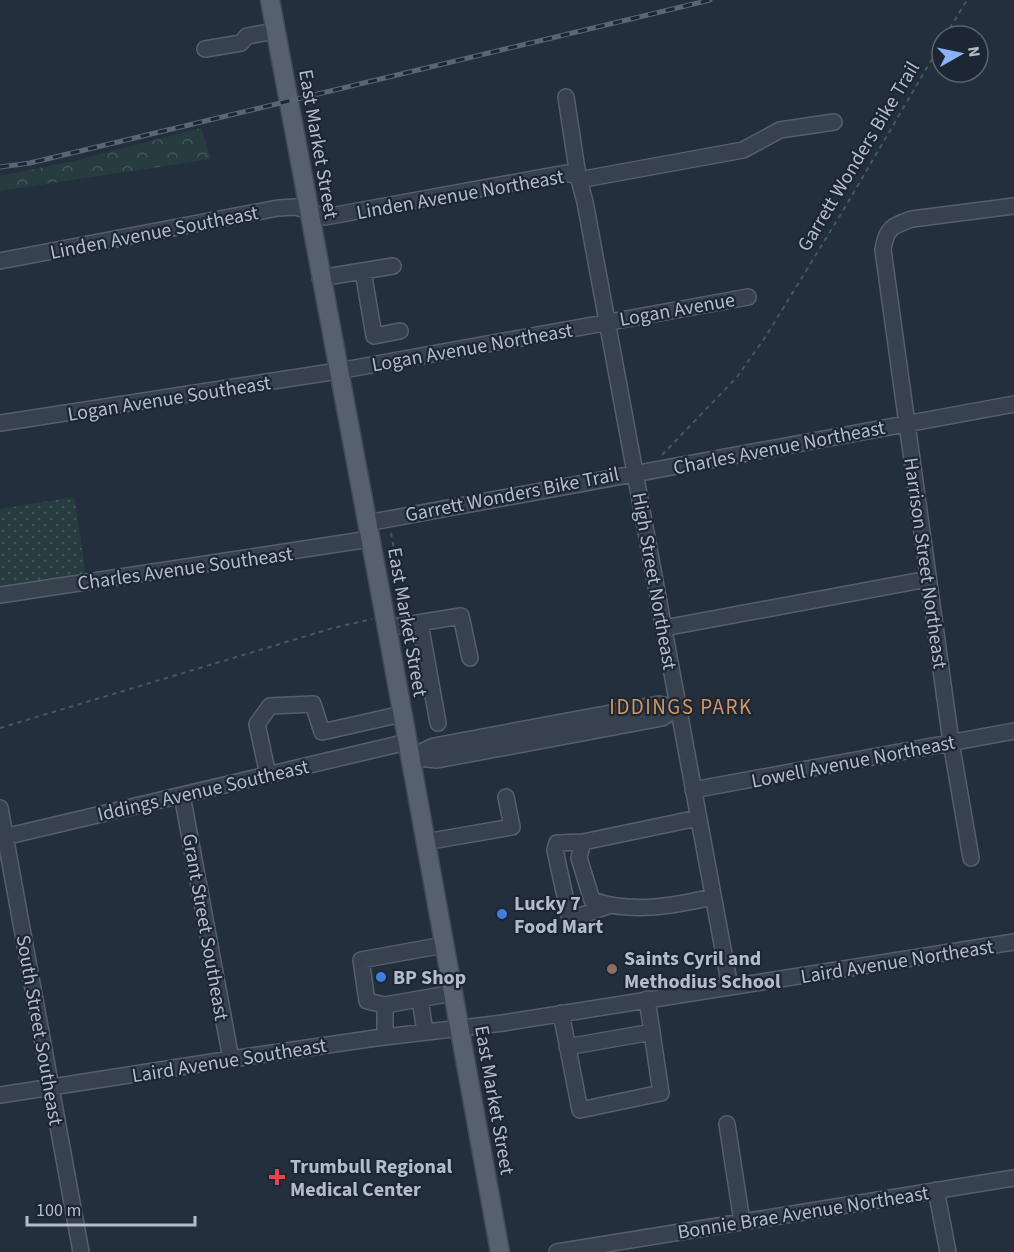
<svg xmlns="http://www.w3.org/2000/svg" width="1014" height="1252" viewBox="0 0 1014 1252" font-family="'Source Sans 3',sans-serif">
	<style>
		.forest { fill: url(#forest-crowns) }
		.park { fill: url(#park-dots) }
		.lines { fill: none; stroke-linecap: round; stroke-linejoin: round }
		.minor-casing { stroke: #565f6c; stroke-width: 18 }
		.major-casing { stroke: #414a57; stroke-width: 21 }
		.path { stroke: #44595c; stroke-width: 2; stroke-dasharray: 4.5 4.5; stroke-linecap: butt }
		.minor { stroke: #38414e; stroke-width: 15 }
		.major { stroke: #56606e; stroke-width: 18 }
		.rail-casing { stroke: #5a6575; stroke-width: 5 }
		.rail { stroke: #1d2633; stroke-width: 3; stroke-dasharray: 9; stroke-linecap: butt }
		.shop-dot { fill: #3f7fe0; stroke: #1d2633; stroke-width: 2 }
		.education-dot { fill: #8d6e63; stroke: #1d2633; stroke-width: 2 }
		.health-dot { fill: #e0444e; stroke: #1d2633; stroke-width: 2 }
		.labels { text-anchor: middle; stroke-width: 4.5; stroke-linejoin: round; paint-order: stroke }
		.street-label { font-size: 20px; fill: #b4bcc9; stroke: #1d2633 }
		.poi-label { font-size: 20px; font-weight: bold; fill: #b4bcc9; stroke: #1d2633; text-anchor: start }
		.neighbourhood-label { font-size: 21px; letter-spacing: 1.5px; fill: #d59563; stroke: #1d2633 }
	</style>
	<defs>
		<pattern id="forest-crowns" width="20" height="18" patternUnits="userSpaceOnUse" patternTransform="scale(1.5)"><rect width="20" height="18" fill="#263c3f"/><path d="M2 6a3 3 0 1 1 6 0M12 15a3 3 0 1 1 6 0" fill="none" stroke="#435659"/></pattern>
		<pattern id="park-dots" width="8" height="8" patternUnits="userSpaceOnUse" patternTransform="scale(1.5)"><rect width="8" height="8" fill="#263c3f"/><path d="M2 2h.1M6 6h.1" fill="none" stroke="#435659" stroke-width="1.8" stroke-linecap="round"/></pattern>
	</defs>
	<rect width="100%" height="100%" fill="#242f3e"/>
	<!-- forest -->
	<path class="forest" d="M201,128L211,159L0,191V176L74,161Z"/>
	<!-- park -->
	<path class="park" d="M74,497L86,574L0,586V509Z"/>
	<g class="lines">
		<defs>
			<path id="minor" d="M205,49L241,43L247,36L275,31
				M566,97L578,176L584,179L743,150L780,130L834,122
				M0,261L278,208L296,207L325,217L566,173L578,176L585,202L730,987
				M363,271L374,336L400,331
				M320,278L393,266
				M0,423L338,371L748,297
				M367,523L1014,404
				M0,595L370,539
				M420,623L438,723
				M387,628L461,616L470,658
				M664,628L928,579
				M412,756L434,746L659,704L678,708
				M409,757L437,760L662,718L678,708
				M268,775L257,724L270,706L313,704L322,732L402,714
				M693,790L1014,731
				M182,795L231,1059
				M0,808L81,1252
				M0,838L407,742
				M425,842L512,827L506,797
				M583,842L579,858L592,900C632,914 672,906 713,897
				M971,858L951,742L883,250C886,228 892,226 912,219L1014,206
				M608,906L577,917L569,915L555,850L557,843L583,842L698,818
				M420,999L425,1032
				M385,1005L367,1001L361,960L444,945
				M561,1013L580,1110L661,1093L647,999
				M385,1037V1005L453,993
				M567,1047L652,1032
				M0,1095L231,1059L376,1038L503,1023L1014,942
				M727,1124L742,1222
				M936,1190L948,1252
				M557,1252L1014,1178"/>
			<path id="major" d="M270,0L387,628L500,1252"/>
		</defs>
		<!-- minor casing -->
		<use href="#minor" class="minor-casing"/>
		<!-- major casing -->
		<use href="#major" class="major-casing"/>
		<!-- path -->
		<path class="path" d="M945,36L967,0
			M662,455L737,377L766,336L844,209L942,42
			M391,533L405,609L398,611
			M0,728L333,628L372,619"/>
		<!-- minor -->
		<use href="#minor" class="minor"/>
		<!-- major -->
		<use href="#major" class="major"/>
		<defs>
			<path id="rail" d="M0,167L30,163L710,0"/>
		</defs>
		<!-- rail casing -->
		<use href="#rail" class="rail-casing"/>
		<!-- rail -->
		<use href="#rail" class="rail"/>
	</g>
	<!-- markers -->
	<g class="shop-dot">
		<circle cx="502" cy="914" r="6"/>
		<circle cx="381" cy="977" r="6"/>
	</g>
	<circle class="education-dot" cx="612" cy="969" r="6"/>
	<path class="health-dot" d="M274 1168h6v6h6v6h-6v6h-6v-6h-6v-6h6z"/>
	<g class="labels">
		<!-- street labels -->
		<g class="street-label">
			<text transform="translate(319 144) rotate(80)" y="7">East Market Street</text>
			<text transform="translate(858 156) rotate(-59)" y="7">Garrett Wonders Bike Trail</text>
			<text transform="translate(460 194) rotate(-10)" y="7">Linden Avenue Northeast</text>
			<text transform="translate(154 232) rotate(-11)" y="7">Linden Avenue Southeast</text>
			<text transform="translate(677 309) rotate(-10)" y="7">Logan Avenue</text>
			<text transform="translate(472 347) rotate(-10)" y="7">Logan Avenue Northeast</text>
			<text transform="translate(169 398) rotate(-9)" y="7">Logan Avenue Southeast</text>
			<text transform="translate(779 447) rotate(-11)" y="7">Charles Avenue Northeast</text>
			<text transform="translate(512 494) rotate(-11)" y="7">Garrett Wonders Bike Trail</text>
			<text transform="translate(926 563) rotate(82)" y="7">Harrison Street Northeast</text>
			<text transform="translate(185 568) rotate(-8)" y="7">Charles Avenue Southeast</text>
			<text transform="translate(655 581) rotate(80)" y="7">High Street Northeast</text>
			<text transform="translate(408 622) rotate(80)" y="7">East Market Street</text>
			<text transform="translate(853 761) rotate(-11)" y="7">Lowell Avenue Northeast</text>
			<text transform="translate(203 790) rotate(-13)" y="7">Iddings Avenue Southeast</text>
			<text transform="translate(206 927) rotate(80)" y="7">Grant Street Southeast</text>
			<text transform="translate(897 961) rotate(-9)" y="7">Laird Avenue Northeast</text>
			<text transform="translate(40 1030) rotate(80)" y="7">South Street Southeast</text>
			<text transform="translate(229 1060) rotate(-9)" y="7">Laird Avenue Southeast</text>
			<text transform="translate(495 1100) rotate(80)" y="7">East Market Street</text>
			<text transform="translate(803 1212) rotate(-9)" y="7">Bonnie Brae Avenue Northeast</text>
		</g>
		<!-- poi labels -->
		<g class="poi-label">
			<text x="514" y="910">Lucky 7<tspan x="514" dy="23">Food Mart</tspan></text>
			<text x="624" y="965">Saints Cyril and<tspan x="624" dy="23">Methodius School</tspan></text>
			<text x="393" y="984">BP Shop</text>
			<text x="290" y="1173">Trumbull Regional<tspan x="290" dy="23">Medical Center</tspan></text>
		</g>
		<!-- neighbourhood labels -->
		<g class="neighbourhood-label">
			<text x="681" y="714">IDDINGS PARK</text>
		</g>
	</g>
	<!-- north arrow -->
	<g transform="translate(960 54) rotate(81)"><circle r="28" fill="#1d2633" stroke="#59626f" stroke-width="1.5"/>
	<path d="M0-4.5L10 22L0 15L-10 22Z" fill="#8ab4f8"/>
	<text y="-9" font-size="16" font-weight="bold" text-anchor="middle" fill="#b4bcc9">N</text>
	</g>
	<!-- scale -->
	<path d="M27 1216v9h168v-9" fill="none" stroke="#b4bcc9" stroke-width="3"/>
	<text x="36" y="1216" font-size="18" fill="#b4bcc9" stroke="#1d2633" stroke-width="4.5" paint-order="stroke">100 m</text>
</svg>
